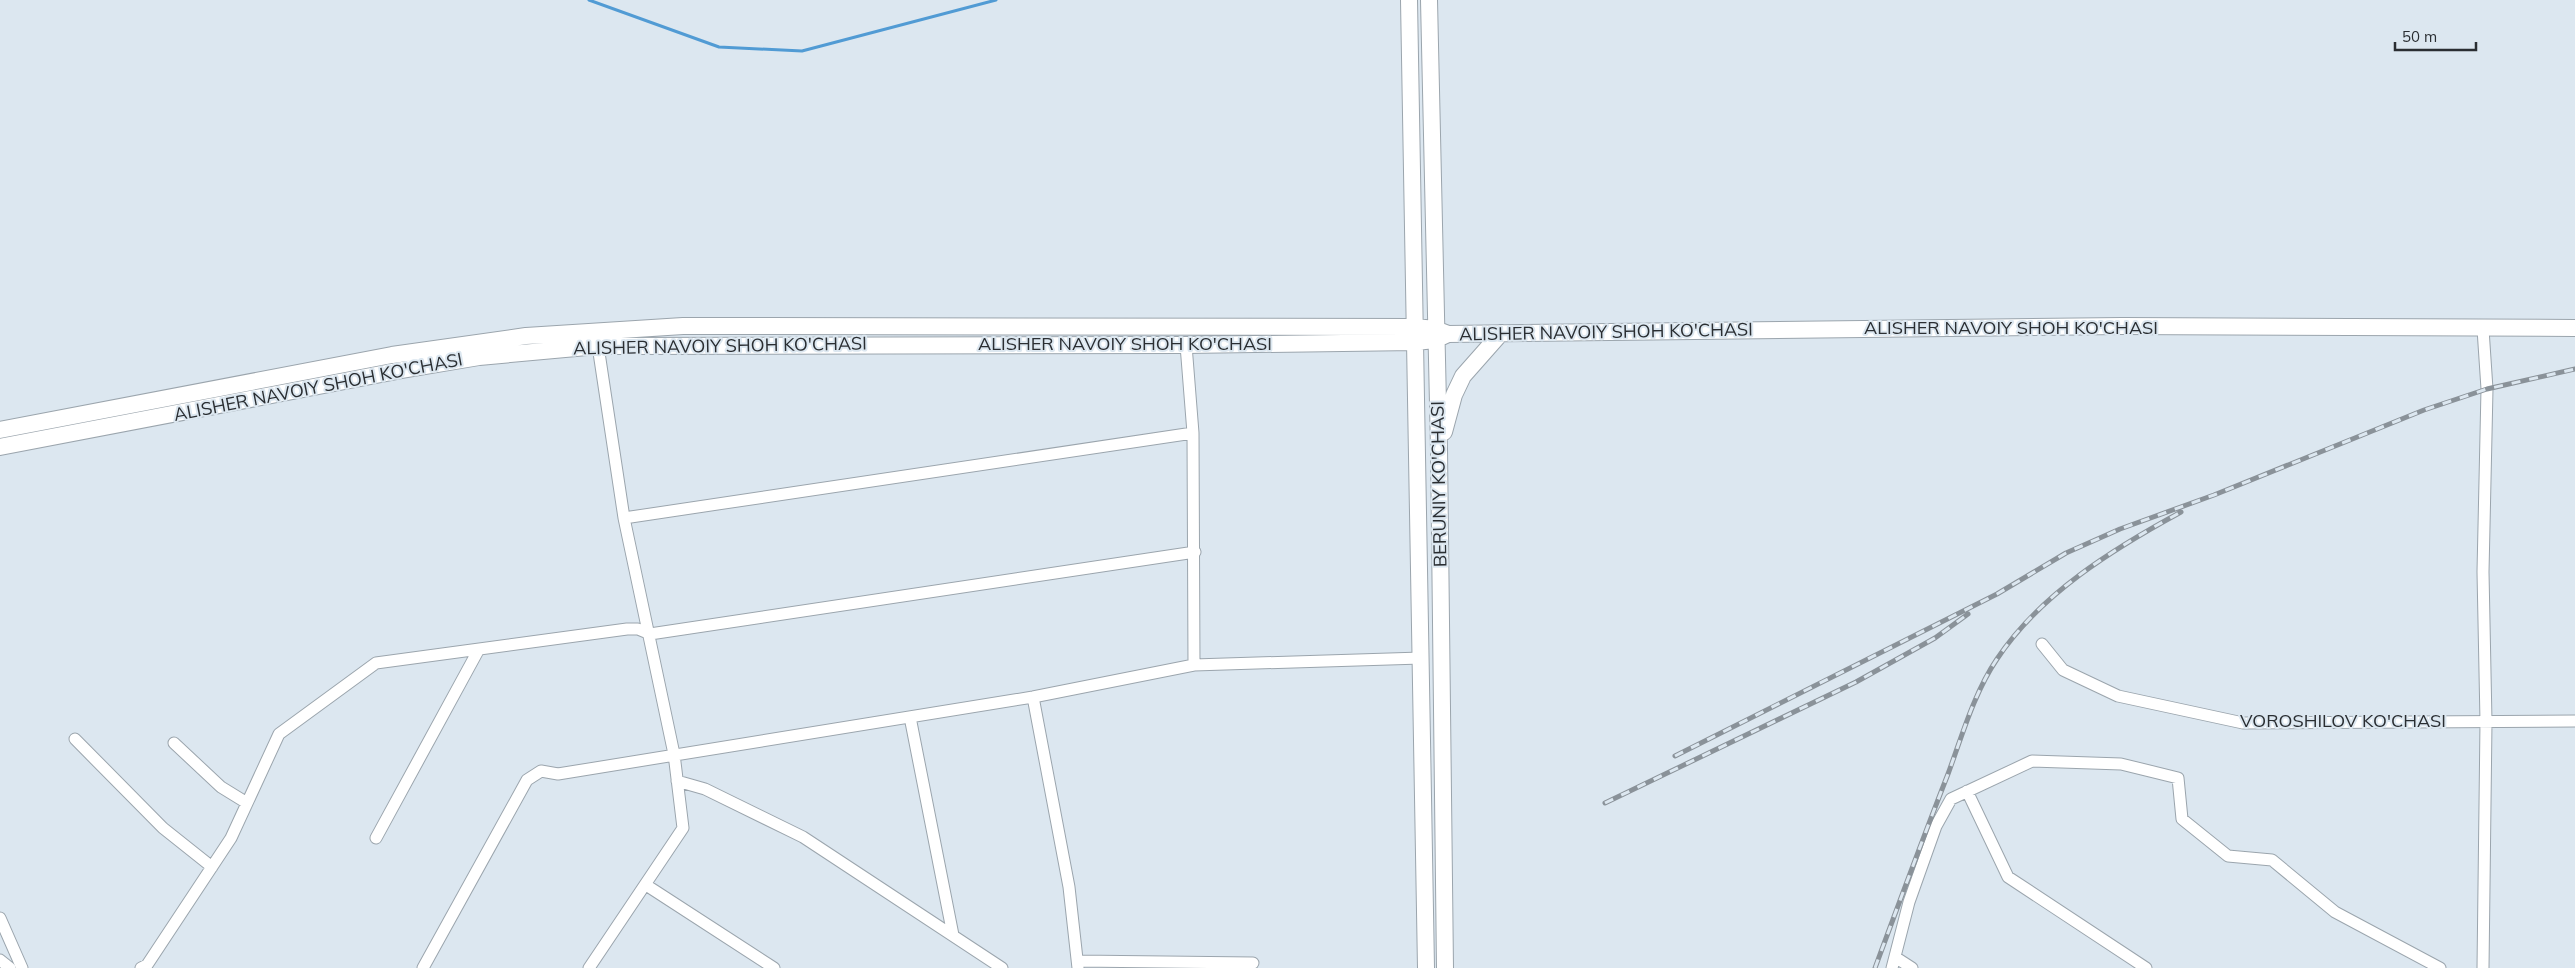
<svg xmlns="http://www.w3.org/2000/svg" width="2575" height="968" viewBox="0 0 2575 968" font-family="Mulish,sans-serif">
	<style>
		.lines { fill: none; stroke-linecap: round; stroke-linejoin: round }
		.stream { stroke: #519bd4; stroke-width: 3 }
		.street-casing { stroke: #9ba5ad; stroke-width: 13 }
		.secondary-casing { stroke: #9ba5ad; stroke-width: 18 }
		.street { stroke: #fff; stroke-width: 11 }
		.secondary { stroke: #fff; stroke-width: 16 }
		.rail-casing { stroke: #8a9299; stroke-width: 5 }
		.rail { stroke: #dce7f0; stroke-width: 3; stroke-dasharray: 9; stroke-linecap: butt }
		.labels { text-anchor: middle; stroke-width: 4; stroke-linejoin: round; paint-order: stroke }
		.street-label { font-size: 18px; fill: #2a2e32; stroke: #dce7f0 }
	</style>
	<rect width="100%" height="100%" fill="#dce7f0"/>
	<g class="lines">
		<!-- stream -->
		<path class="stream" d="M589,0L719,47L802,51L996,0"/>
		<defs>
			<path id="street" d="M2483,329L2487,389L2483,572L2486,722L2483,968
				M1186,345L1193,433L1194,665
				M624,518L1193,433
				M2042,644L2063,670L2118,696L2243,723L2575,721
				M1033,697L1069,887L1078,968
				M910,717L953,935
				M75,739L163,828L212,867
				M174,743L221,787L247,803
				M677,781L705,789L803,837L1002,968
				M1967,791L2008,877L2146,968
				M376,838L479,649
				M646,885L774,968
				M0,918L22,968
				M1895,957L1912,968
				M0,960L10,968
				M1078,961L1253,963
				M141,968L147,965L231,838L279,734L376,663L627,629H638L650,634L1195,552
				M423,968L527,780L541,771L558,774L1033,697L1194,665L1421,658
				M589,968L683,828L674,754L624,518L598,346
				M1892,968L1909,902L1936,826L1951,799L2032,761L2121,764L2178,778L2182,819L2228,856L2272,860L2335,912L2440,968"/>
			<path id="secondary" d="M1409,0L1426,968
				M1429,0L1439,449L1445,968
				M0,430L392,355L526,336L683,326L1415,327L1435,329L1448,334
				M1444,432L1454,395L1463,376L1501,333
				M0,447L402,370L479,357L598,346L1186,345L1415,342L1435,340L1448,334L2122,326L2575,328"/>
		</defs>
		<!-- street casing -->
		<use href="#street" class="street-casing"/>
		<!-- secondary casing -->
		<use href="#secondary" class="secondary-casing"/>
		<!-- street -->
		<use href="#street" class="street"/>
		<!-- secondary -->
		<use href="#secondary" class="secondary"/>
		<defs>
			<path id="rail" d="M1675,756L1997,594L2066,553L2120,529L2214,495L2424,410L2487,389L2575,369
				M1605,803L1856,682L1935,638L1968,614
				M1875,968C1899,903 1923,838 1948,774C1962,736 1974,693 1997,659C2040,594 2113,549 2181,512"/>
		</defs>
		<!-- rail casing -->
		<use href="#rail" class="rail-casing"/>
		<!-- rail -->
		<use href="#rail" class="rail"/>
	</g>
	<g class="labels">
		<!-- street labels -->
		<g class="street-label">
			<text x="2011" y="334">ALISHER NAVOIY SHOH KO'CHASI</text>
			<text transform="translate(1606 332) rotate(-1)" y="6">ALISHER NAVOIY SHOH KO'CHASI</text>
			<text x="1125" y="350">ALISHER NAVOIY SHOH KO'CHASI</text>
			<text transform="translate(720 346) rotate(-1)" y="6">ALISHER NAVOIY SHOH KO'CHASI</text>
			<text transform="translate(318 387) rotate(-11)" y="6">ALISHER NAVOIY SHOH KO'CHASI</text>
			<text transform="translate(1439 484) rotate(-91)" y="6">BERUNIY KO'CHASI</text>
			<text x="2343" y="727">VOROSHILOV KO'CHASI</text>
		</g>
	</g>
	<!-- scale -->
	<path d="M2395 42v8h81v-8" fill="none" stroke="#2a2e32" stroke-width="2.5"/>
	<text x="2402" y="42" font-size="15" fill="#2a2e32" stroke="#dce7f0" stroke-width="4" paint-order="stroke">50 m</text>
</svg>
